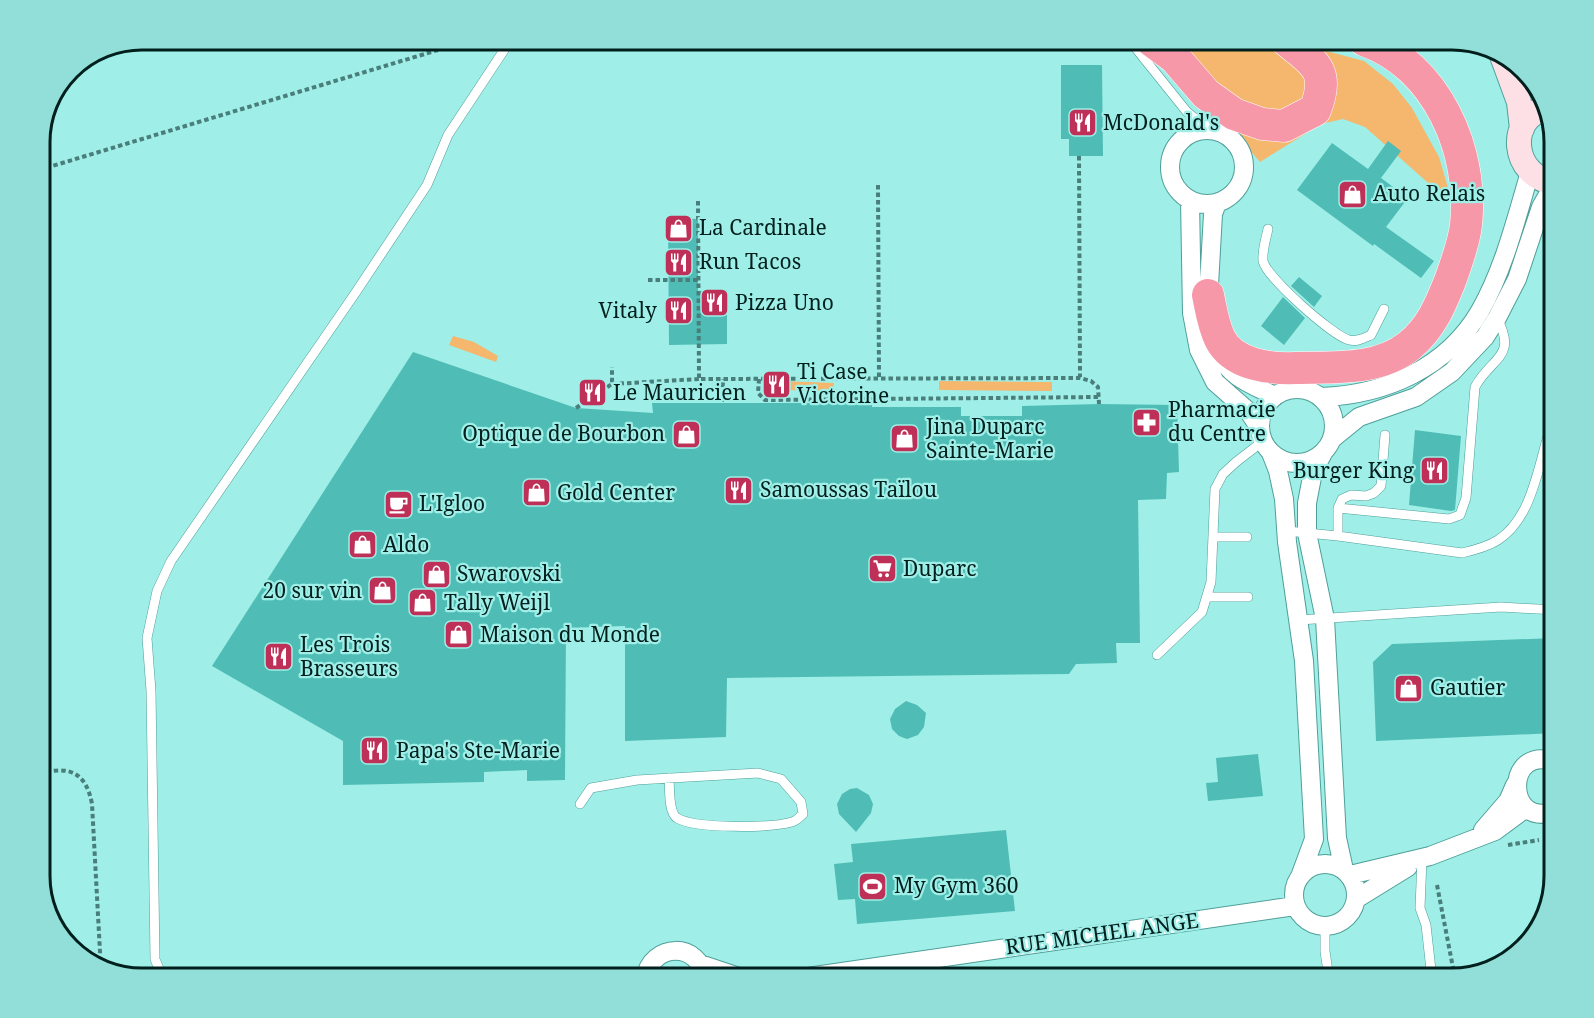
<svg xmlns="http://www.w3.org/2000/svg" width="1594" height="1018" viewBox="0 0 1594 1018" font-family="'Noto Serif',serif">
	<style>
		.green { fill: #f5b66d }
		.building { fill: #4fbdb5 }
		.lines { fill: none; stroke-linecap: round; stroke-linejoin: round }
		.lane-casing { stroke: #4f9f99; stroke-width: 10 }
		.street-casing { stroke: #4f9f99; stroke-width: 20 }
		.secondary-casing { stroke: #4f9f99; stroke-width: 26 }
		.highway-casing { stroke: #fff; stroke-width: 33 }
		.path { stroke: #497e7a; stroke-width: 4; stroke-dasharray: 4.5 3; stroke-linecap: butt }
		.lane { stroke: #fff; stroke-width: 9 }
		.street { stroke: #fff; stroke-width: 18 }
		.secondary { stroke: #fce0e5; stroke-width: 24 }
		.highway { stroke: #f698a8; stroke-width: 32 }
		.labels { text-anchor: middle; stroke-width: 4.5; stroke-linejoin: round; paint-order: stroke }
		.poi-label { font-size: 21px; fill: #001f1d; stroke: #9fefe8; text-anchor: start }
		.street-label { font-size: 21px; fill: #001f1d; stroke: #9fefe8 }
		.rim { fill: none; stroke: #001f1d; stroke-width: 3 }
	</style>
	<rect width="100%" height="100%" fill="#9fefe8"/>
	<!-- green -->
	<path class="green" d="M1285,40L1364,61L1393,84L1412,108L1439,157L1453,205L1365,127L1343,119L1321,124L1260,162L1235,133L1209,120L1154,41Z
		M453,336L474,342L498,356L496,362L449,345Z
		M780,381L834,383L833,391L780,390Z
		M939,381L1052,382V391L939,390Z"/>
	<!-- building -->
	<path class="building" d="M1061,65H1102L1103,156H1069V139H1061Z
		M1388,141L1401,151L1381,178L1408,198L1386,227L1434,261L1421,278L1374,244L1373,246L1297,190L1332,143L1368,169Z
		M668,218L698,219V291L727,290V344L669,345Z
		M1299,277L1322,296L1314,307L1291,286Z
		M1283,297L1305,318L1284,345L1261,326Z
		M413,352L576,408L653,413L652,403H872V407H961V416H1022V406L1099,404L1177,405L1179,472L1167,473L1166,499L1138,500L1140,643H1116L1117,663L1076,664L1069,674L727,678L726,737L625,741V626L566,628L565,780L527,781V770L484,772V782L343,785V741L212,666Z
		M1415,430L1461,436L1455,510L1451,511L1409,505Z
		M1555,638V733L1376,741L1373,662L1392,644Z
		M906,701L917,705L926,713L924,727L918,735L907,739L899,736L892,729L890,719L895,709Z
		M1258,754L1263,796L1208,801L1206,783L1218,782L1216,758Z
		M857,788L869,795L873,804L871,813L856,832L839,814L837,804L842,794L850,789Z
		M1006,830L1015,911L857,924L855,899L838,900L834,864L853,862L851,844Z"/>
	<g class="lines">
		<defs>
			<path id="lane" d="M1130,41L1187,112L1210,130
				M1268,229C1266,238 1262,251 1263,261C1267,278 1332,335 1349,340C1357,342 1364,338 1371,335L1384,309
				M1338,508L1342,499L1351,495L1366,496L1374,493L1381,486L1385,435
				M1287,531L1338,536V508L1449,519L1460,515L1466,498L1475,387C1491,357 1518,358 1497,318
				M1338,536L1462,553C1475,550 1487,547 1498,540C1536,516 1539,454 1555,415
				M1213,537H1247
				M1207,597H1248
				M1299,620L1501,607L1555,610
				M1157,655L1202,612L1211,582L1215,489L1223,474L1236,462L1262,442
				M580,804L591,788L637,780L758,773L781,779L801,802L803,814C800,817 796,821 792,822C770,828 696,829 677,818C668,812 670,788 669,778
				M1548,814L1555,848
				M1422,859L1420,908L1426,925L1432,979
				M1325,926V951L1329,979
				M163,979L155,959L151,691L147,638L157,591L171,561L356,292L427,185L448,135L508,44
				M582,979H619"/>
			<path id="street" d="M1170 167a37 37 0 1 1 74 0a37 37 0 1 1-74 0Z
				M1190,200L1192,313L1199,350L1215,382L1249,412L1259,427
				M1208,303L1213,214L1217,203
				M1216,351C1231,378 1248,383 1275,396
				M1260 426a37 37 0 1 1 74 0a37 37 0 1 1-74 0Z
				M1321,397C1385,395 1447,368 1480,311C1504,269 1516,219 1530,172
				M1332,439L1359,417L1416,397L1452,372L1485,337L1497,318L1517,279L1541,207L1549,193L1555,188
				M1271,453L1278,471L1284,499L1287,542L1304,661L1314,839L1301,874
				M1323,453L1313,472L1307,503V533L1325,619L1337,838L1344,870
				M1555,762C1504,743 1505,830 1555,811
				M1483,830L1508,801L1515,785
				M1294 895a31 31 0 1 1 62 0a31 31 0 1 1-62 0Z
				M1350,875L1430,856L1495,831L1526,808
				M1356,899L1408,867
				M700,964L742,978L802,977
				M645,979C651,942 700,941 705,979
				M794,979L1295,906"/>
			<path id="secondary" d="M1501,53L1519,102L1522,129
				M1547,108C1506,117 1511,177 1555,183"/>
			<path id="highway" d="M1152,41L1175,58L1206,94L1234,114L1262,124L1284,126L1315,110C1331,70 1314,63 1286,40
				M1208,295C1211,309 1213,325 1220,339C1233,365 1270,369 1296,368C1333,367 1378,371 1409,346C1431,328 1440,306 1450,281C1456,264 1464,243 1466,225C1474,152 1437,65 1364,40"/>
		</defs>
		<!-- lane casing -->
		<use href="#lane" class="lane-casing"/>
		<!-- street casing -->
		<use href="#street" class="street-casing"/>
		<!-- secondary casing -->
		<use href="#secondary" class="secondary-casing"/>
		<!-- highway casing -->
		<use href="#highway" class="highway-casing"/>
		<!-- path -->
		<path class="path" d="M1079,156L1080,377
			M39,170L438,50
			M878,185L879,378
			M698,201L699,379L1080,378L1091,381L1098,387L1099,404
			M648,280H699
			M759,379L758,393L765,400L1099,397
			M612,384L699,379
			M722,402L723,379
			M576,408L612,384V367
			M39,774C69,765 86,772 92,804L100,952L98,966
			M1508,845L1539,840
			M1437,885L1455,978"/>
		<!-- lane -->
		<use href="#lane" class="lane"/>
		<!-- street -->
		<use href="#street" class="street"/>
		<!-- secondary -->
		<use href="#secondary" class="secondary"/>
		<!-- highway -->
		<use href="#highway" class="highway"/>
	</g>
	<!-- icons -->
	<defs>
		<symbol id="restaurant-square" viewBox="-11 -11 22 22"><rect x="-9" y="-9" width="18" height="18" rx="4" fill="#bf3058" stroke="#9fefe8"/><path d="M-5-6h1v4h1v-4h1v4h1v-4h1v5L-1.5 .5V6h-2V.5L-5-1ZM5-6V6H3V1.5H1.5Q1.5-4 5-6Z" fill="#fff"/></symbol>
		<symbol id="shop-square" viewBox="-11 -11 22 22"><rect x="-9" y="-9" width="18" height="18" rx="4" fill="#bf3058" stroke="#9fefe8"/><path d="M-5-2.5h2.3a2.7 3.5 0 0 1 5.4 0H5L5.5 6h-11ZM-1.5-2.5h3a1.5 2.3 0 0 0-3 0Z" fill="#fff"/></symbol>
		<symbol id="pharmacy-square" viewBox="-11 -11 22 22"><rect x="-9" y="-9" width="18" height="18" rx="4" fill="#bf3058" stroke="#9fefe8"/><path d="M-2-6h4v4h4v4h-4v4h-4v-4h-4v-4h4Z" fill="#fff"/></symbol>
		<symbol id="cafe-square" viewBox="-11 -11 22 22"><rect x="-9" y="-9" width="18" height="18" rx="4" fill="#bf3058" stroke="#9fefe8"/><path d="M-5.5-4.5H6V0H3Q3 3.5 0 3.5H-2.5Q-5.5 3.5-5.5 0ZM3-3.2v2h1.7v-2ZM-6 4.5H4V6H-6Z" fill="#fff"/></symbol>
		<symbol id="supermarket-square" viewBox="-11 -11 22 22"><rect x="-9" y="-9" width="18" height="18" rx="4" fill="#bf3058" stroke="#9fefe8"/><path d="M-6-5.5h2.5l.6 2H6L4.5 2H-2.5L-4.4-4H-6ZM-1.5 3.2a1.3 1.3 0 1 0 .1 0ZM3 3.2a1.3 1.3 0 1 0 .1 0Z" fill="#fff"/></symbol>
		<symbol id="stadium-square" viewBox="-11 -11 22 22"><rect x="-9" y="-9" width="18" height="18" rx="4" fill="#bf3058" stroke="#9fefe8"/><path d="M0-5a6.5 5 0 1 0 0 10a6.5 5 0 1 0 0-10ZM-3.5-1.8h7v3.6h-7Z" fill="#fff"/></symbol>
	</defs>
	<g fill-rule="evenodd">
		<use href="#restaurant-square" x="1066" y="106" width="33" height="33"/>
		<use href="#shop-square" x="1336" y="178" width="33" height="33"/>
		<use href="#shop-square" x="662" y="212" width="33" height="33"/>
		<use href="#restaurant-square" x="662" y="246" width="33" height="33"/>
		<use href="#restaurant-square" x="698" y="286" width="33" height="33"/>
		<use href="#restaurant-square" x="662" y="294" width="33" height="33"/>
		<use href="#restaurant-square" x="760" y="368" width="33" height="33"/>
		<use href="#restaurant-square" x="576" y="376" width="33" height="33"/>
		<use href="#pharmacy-square" x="1130" y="406" width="33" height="33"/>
		<use href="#shop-square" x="670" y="418" width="33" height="33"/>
		<use href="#shop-square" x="888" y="422" width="33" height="33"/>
		<use href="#restaurant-square" x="1418" y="454" width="33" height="33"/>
		<use href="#restaurant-square" x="722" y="474" width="33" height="33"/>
		<use href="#shop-square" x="520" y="476" width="33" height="33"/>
		<use href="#cafe-square" x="382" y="488" width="33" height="33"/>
		<use href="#shop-square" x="346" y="528" width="33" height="33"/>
		<use href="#supermarket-square" x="866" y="552" width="33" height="33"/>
		<use href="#shop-square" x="420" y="558" width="33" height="33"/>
		<use href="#shop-square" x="366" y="574" width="33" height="33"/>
		<use href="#shop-square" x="406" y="586" width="33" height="33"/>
		<use href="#shop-square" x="442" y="618" width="33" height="33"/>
		<use href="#restaurant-square" x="262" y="640" width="33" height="33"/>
		<use href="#shop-square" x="1392" y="672" width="33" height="33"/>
		<use href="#restaurant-square" x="358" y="734" width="33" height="33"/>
		<use href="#stadium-square" x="856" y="870" width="33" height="33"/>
	</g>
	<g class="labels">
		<!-- poi labels -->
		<g class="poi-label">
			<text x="1103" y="130">McDonald's</text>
			<text x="1373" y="201">Auto Relais</text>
			<text x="699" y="235">La Cardinale</text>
			<text x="699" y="269">Run Tacos</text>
			<text x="735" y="310">Pizza Uno</text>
			<text x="657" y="318" text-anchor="end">Vitaly</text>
			<text x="797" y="379">Ti Case<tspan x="797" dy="24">Victorine</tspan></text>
			<text x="613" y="400">Le Mauricien</text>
			<text x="1168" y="417">Pharmacie<tspan x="1168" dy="24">du Centre</tspan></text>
			<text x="926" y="434">Jina Duparc<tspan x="926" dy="24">Sainte-Marie</tspan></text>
			<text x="665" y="441" text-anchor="end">Optique de Bourbon</text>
			<text x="1414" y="478" text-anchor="end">Burger King</text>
			<text x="760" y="497">Samoussas Taïlou</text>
			<text x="557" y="500">Gold Center</text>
			<text x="419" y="511">L'Igloo</text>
			<text x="383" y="552">Aldo</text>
			<text x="903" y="576">Duparc</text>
			<text x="457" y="581">Swarovski</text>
			<text x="362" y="598" text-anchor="end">20 sur vin</text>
			<text x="444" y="610">Tally Weijl</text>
			<text x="480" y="642">Maison du Monde</text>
			<text x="300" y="652">Les Trois<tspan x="300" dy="24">Brasseurs</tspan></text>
			<text x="1430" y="695">Gautier</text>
			<text x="396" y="758">Papa's Ste-Marie</text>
			<text x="894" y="893">My Gym 360</text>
		</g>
		<!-- street labels -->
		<g class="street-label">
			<text transform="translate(1102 934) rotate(-8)" y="7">RUE MICHEL ANGE</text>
		</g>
	</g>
	<!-- crop -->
	<path d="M0 0H1594V1018H0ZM142 50H1452A92 92 0 0 1 1544 142V876A92 92 0 0 1 1452 968H142A92 92 0 0 1 50 876V142A92 92 0 0 1 142 50Z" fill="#92ded8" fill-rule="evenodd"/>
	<path class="rim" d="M142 50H1452A92 92 0 0 1 1544 142V876A92 92 0 0 1 1452 968H142A92 92 0 0 1 50 876V142A92 92 0 0 1 142 50Z"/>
</svg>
